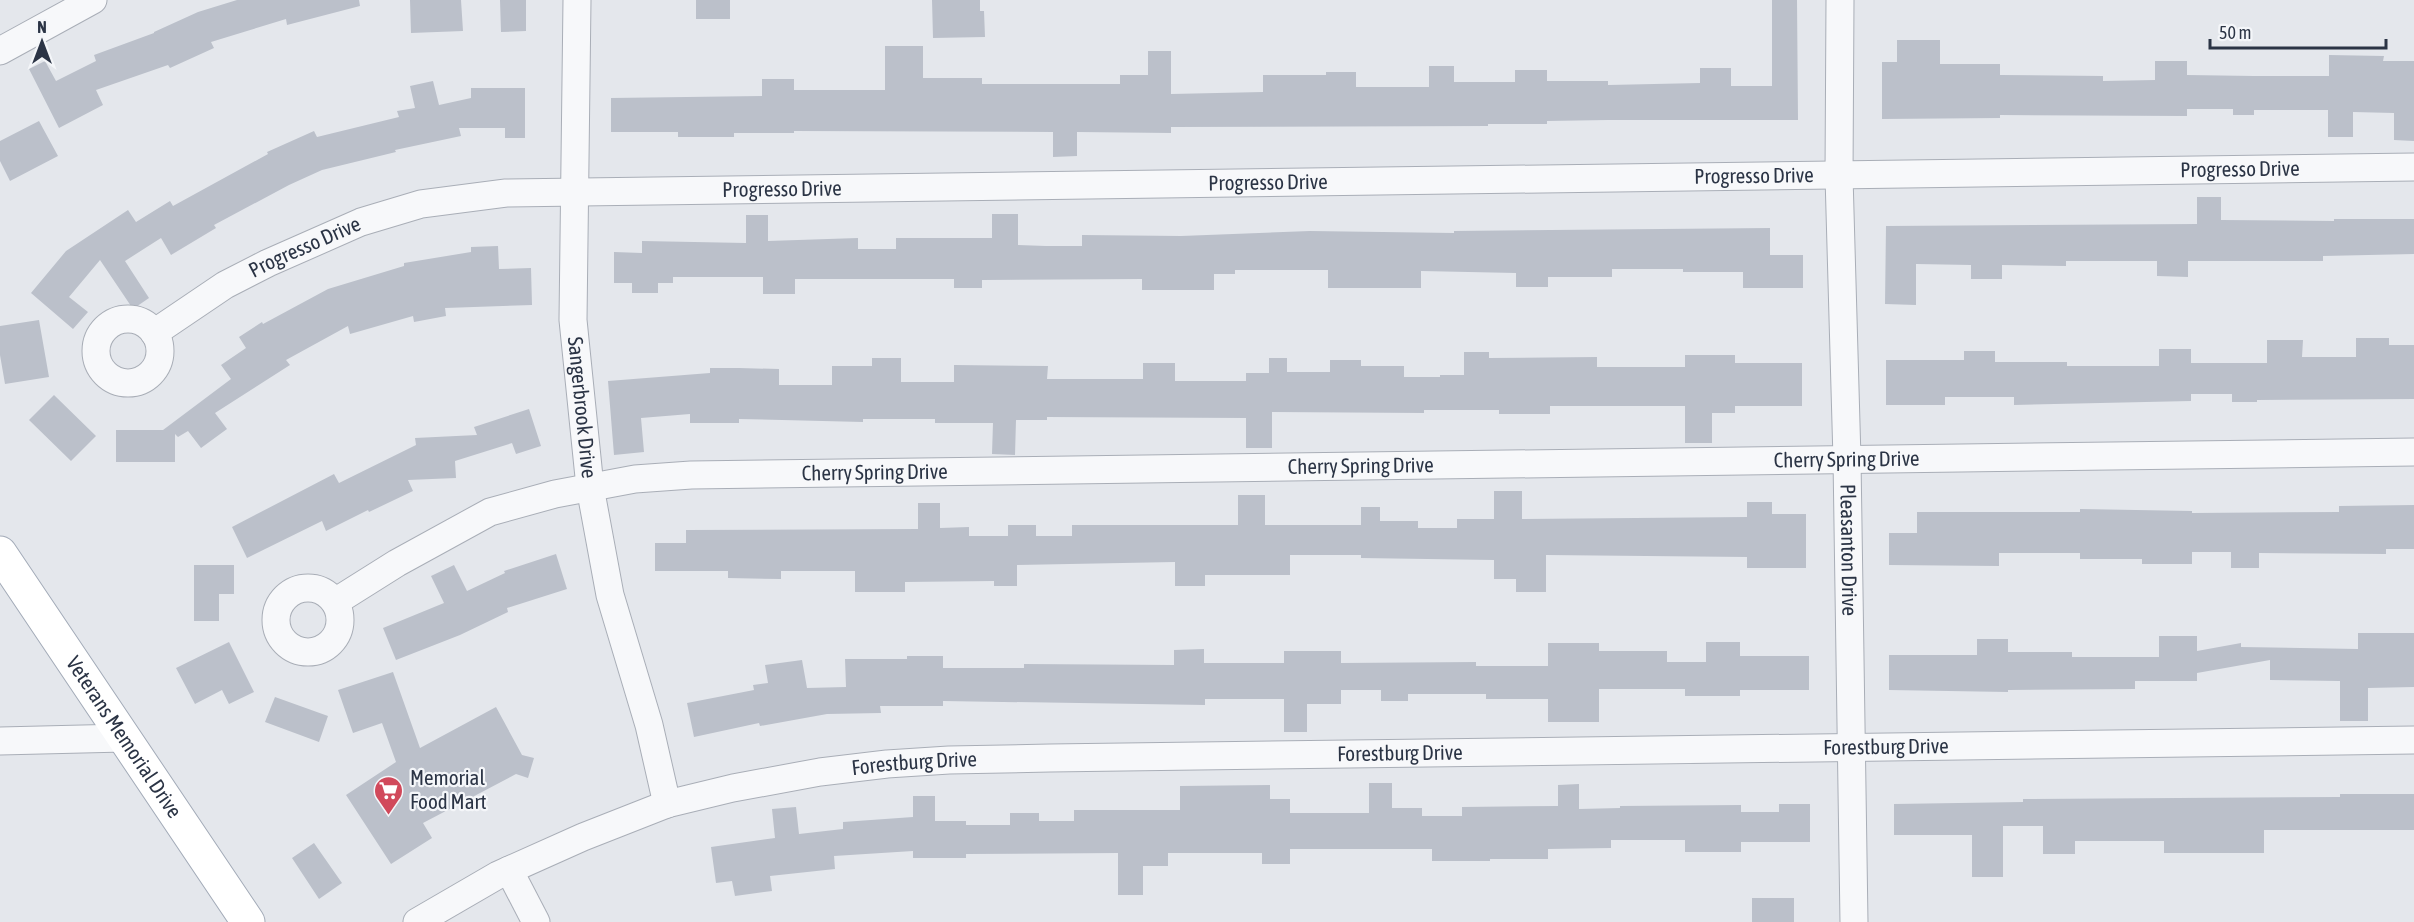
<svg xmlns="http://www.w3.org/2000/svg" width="2414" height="922" viewBox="0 0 2414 922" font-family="'Asap Condensed',sans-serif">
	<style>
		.building { fill: #bbc0ca }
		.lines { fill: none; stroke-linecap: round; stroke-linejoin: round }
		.minor-casing { stroke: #a9aeb7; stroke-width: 29 }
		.major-casing { stroke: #a3abb8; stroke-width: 35 }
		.minor { stroke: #f7f8fa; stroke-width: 27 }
		.major { stroke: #fff; stroke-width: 33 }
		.labels { text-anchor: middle; stroke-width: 4.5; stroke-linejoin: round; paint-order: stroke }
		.street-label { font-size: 21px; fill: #2b3445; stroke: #f4f6f9 }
		.poi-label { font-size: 21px; fill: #2b3445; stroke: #f4f6f9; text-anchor: start }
	</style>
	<rect width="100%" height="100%" fill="#e4e7ec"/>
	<!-- building -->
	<path class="building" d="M237,0H359L360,6L287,25L286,19L211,42L214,48L170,68L168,65L96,90L103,105L59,128L29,69L45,61L56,81L96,61L94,55L154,33V32L198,12Z
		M410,0H461L463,31L411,33Z
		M500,0H526V31L501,32Z
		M696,0H730V19H696Z
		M932,0H980V11H984L985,37L933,38Z
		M1772,0H1797L1798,120H1608L1547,121V124H1488V126L1171,127V133L1077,132V156L1053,157V132L794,131V133H734V137H678V132H611V98L762,96V79H794V90H885V46H923V78H982V84H1120V75H1148V51H1171V94L1263,92V75H1326V72H1356V87H1429V66H1454V82H1515V70H1547V81H1608V85L1700,83V68H1731V86H1772Z
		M1897,40H1940V64H2000V75L2103,76V81L2155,80V61H2187V75L2254,76H2329V55L2384,56L2383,61H2414V141L2394,140V113L2353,112V137H2328V110H2254V115H2233V109H2187V116L2000,115V118L1882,119V62H1897Z
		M433,81L439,105L471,98V88H525V138H505V128H459L461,136L395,150L396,152L322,170L289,185L214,225L216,228L171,255L161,238L125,261L149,298L133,309L100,260L69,297L88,312L73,329L31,293L66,251L128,210L136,222L170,201L173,206L268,154L267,152L314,131L317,137L399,117L397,111L415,108L410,86Z
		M39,121L58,156L10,181L0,161V141Z
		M2197,197H2221V220L2334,221V219H2414V254L2323,256V261H2188V277L2157,276V261H2066V266L2002,265V279H1971V265L1916,264V305L1885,304L1886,226L2197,224Z
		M992,214H1018V245L1046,246H1082V235L1181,236L1310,231L1454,233V231L1770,228V255H1803V288H1743V272H1683V269H1612V277H1548V287H1516V273L1421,271V288H1328V270H1235V274H1214V290H1142V279L982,280V288H954V279H795V294H763V277H673V283H658V293H632V283H614V252L642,253V241L746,243V215H768V241L858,238V249H896V238H992Z
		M498,246L499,269L531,268L532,305L445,308L446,316L414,322L413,316L350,334L348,326L286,360L290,365L215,413L227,429L201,448L188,431L178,437L175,434V462H116V430H163L231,379L221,365L246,348L239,337L262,322L263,324L328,289L404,266V263L471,252V247Z
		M39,320L49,377L5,384L0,355V326Z
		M2356,338H2389V345H2414V399L2257,400V402H2232V394H2191V401L2014,405V397H1945V405H1886V360H1964V351H1995V362H2067V366H2159V349H2191V363H2267V340H2303L2302,357H2356Z
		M1464,352H1489V358L1597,357V367H1685V355H1735V363H1802V406H1735V413H1712V443H1685V406H1550V414H1499V410H1424V413L1272,412V448H1246V418L1047,417V420H1016L1015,455L992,454L993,423H935V419H863V422L739,419V423H690V414L641,418L644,452L614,455L608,381L710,373V368H739L779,369V385H832V366H872V358H901V382H954V365L1048,366L1047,379H1143V363H1175V381H1246V373H1269V358H1287V372H1330V360H1361V366H1404V377H1440V375H1464Z
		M54,395L96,436L71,461L29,420Z
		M529,409L541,446L516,454L512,443L455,461L456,478L408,480L413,491L369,512L368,510L326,531L322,521L247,558L232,527L334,474L339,483L416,445L415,438L477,435L474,427Z
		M1494,491H1522V519L1747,517V502H1772V514H1806V568H1747V557L1546,555V592H1516V579H1494V560L1361,558V555H1290V575H1205V586H1175V562L1017,565V586H994V581L905,582V592H855V571H781V579L728,578V571H655V543H686V530L918,529V503H940V528L969,527V536H1008V525H1036V536H1072V525H1238V495H1265V525H1361V507H1380V521H1418V528H1457V519H1494Z
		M2414,505V549H2386V554L2259,553V568H2231V552H2192V564H2142V559H2080V553H1999V566L1889,565V533H1917V512H2080V509L2192,511V513L2339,512V506Z
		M556,554L567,589L507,608L508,612L460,635L396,660L383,628L444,603L431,576L454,565L467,591L505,573L504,571Z
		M194,565H234V594H219V621H194Z
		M2358,633H2414V687L2368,688V721H2340V681L2270,680V660L2197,673V681H2135V689L2008,690V692L1889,690V655H1977V639H2008V652H2072V657H2159V636H2197V651L2241,643V647L2358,649Z
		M229,642L254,692L229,704L222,690L195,704L176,668Z
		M1706,642H1740V656H1809V690H1740V696H1685V689H1599V722H1548V699H1486V694H1408V701H1381V690H1341V704H1307V732H1284V699H1205V705L943,701V706H880L881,713L827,714L760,726L759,723L694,737L687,703L754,690L753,685L768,683L765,665L802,660L807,688L846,687L845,659H907V656H943V668H1024V664L1174,665V650L1204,649V663H1284V651H1341V663L1476,662V666H1548V643H1599V651H1667V662H1706Z
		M393,672L420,748L496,707L522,755L534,758L528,778L516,774L423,823L432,838L391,864L346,795L396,762L382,723L353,733L338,690Z
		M275,697L328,716L319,742L265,722Z
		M1369,783H1392V808H1422V816H1462V807L1558,806V785L1579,784V809L1620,808V806L1741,805V812H1779V804H1810V842H1741V852H1685V840H1611V848L1548,849V859H1490V861H1432V849H1290V864H1262V853H1168V866H1143V895H1118V853L966,854V858H913V851L834,856L835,869L770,876L772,891L735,896L732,881L716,883L711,847L775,838L772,809L796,807L799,834L843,829V822L913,817V796H935V821H966V825H1010V813H1039V821H1074V810H1180V786L1270,785V799H1290V813H1369Z
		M2340,794H2414V830H2264V853H2164V841H2075V854H2043V826H2003V877H1972V835H1894V804L2023,802V799L2340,797Z
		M314,843L342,883L319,899L292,858Z
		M1752,898H1794V922H1752Z"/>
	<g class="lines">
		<defs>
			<g id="minor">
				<path id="s1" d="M577,0L573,320L590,487L610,595L649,725L667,804"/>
				<path id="s2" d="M1840,0L1839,176L1847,459L1854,922"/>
				<path d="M0,51L93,0"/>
				<circle cx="128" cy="351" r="32"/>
				<path id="s3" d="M154,333L225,285L268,263L361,222L421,204L506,193L2414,167"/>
				<circle cx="308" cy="620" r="32"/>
				<path id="s4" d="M335,602L397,563L490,512L555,494L635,479L691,475L2414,452"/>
				<path d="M0,741L124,738"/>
				<path d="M509,870L536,922"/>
				<path id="s5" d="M417,922L498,875L583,837L667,804L733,788L820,772L887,764L949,760L1050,758L2414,740"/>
			</g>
			<g id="major">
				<path id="s6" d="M0,553L248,922"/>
			</g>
		</defs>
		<!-- minor casing -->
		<use href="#minor" class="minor-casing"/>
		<!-- major casing -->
		<use href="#major" class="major-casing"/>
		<!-- minor -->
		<use href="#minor" class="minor"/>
		<!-- major -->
		<use href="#major" class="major"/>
	</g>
	<!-- icons -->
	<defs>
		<symbol id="supermarket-pin" viewBox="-11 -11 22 30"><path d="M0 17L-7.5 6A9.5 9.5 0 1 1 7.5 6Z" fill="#d1495b" stroke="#f4f6f9"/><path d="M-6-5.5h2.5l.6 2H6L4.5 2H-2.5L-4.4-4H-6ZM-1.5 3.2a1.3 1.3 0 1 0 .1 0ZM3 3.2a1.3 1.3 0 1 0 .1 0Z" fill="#fff"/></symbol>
	</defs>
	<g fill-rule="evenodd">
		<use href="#supermarket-pin" x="372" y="774" width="33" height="45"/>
	</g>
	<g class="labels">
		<!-- street labels -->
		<g class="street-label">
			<text dy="7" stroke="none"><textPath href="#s3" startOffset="2118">Progresso Drive</textPath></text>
			<text dy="7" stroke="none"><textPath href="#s3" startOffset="1632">Progresso Drive</textPath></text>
			<text dy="7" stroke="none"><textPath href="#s3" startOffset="1146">Progresso Drive</textPath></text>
			<text dy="7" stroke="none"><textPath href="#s3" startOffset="660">Progresso Drive</textPath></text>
			<text dy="7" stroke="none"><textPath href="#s3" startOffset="174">Progresso Drive</textPath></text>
			<text dy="7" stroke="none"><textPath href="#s1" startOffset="408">Sangerbrook Drive</textPath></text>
			<text dy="7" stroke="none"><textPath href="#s4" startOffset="1540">Cherry Spring Drive</textPath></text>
			<text dy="7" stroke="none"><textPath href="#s4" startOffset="1054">Cherry Spring Drive</textPath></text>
			<text dy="7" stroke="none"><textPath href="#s4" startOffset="568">Cherry Spring Drive</textPath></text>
			<text dy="7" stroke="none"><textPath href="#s2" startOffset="550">Pleasanton Drive</textPath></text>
			<text dy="7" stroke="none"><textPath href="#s6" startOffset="222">Veterans Memorial Drive</textPath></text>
			<text dy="7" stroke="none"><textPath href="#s5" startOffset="1500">Forestburg Drive</textPath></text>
			<text dy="7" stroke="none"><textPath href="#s5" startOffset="1014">Forestburg Drive</textPath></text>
			<text dy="7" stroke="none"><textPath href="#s5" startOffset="528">Forestburg Drive</textPath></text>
		</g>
		<!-- poi labels -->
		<g class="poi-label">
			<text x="410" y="785">Memorial<tspan x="410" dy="24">Food Mart</tspan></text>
		</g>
	</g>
	<!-- north arrow -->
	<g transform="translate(42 42)" stroke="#f4f6f9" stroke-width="4.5" paint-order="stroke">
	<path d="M0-4.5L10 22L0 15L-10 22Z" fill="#2b3445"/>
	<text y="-9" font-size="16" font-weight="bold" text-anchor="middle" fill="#2b3445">N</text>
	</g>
	<!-- scale -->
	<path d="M2210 39v9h176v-9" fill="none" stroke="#2b3445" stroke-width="3"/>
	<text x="2219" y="39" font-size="18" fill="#2b3445" stroke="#f4f6f9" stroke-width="4.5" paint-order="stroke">50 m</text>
</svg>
